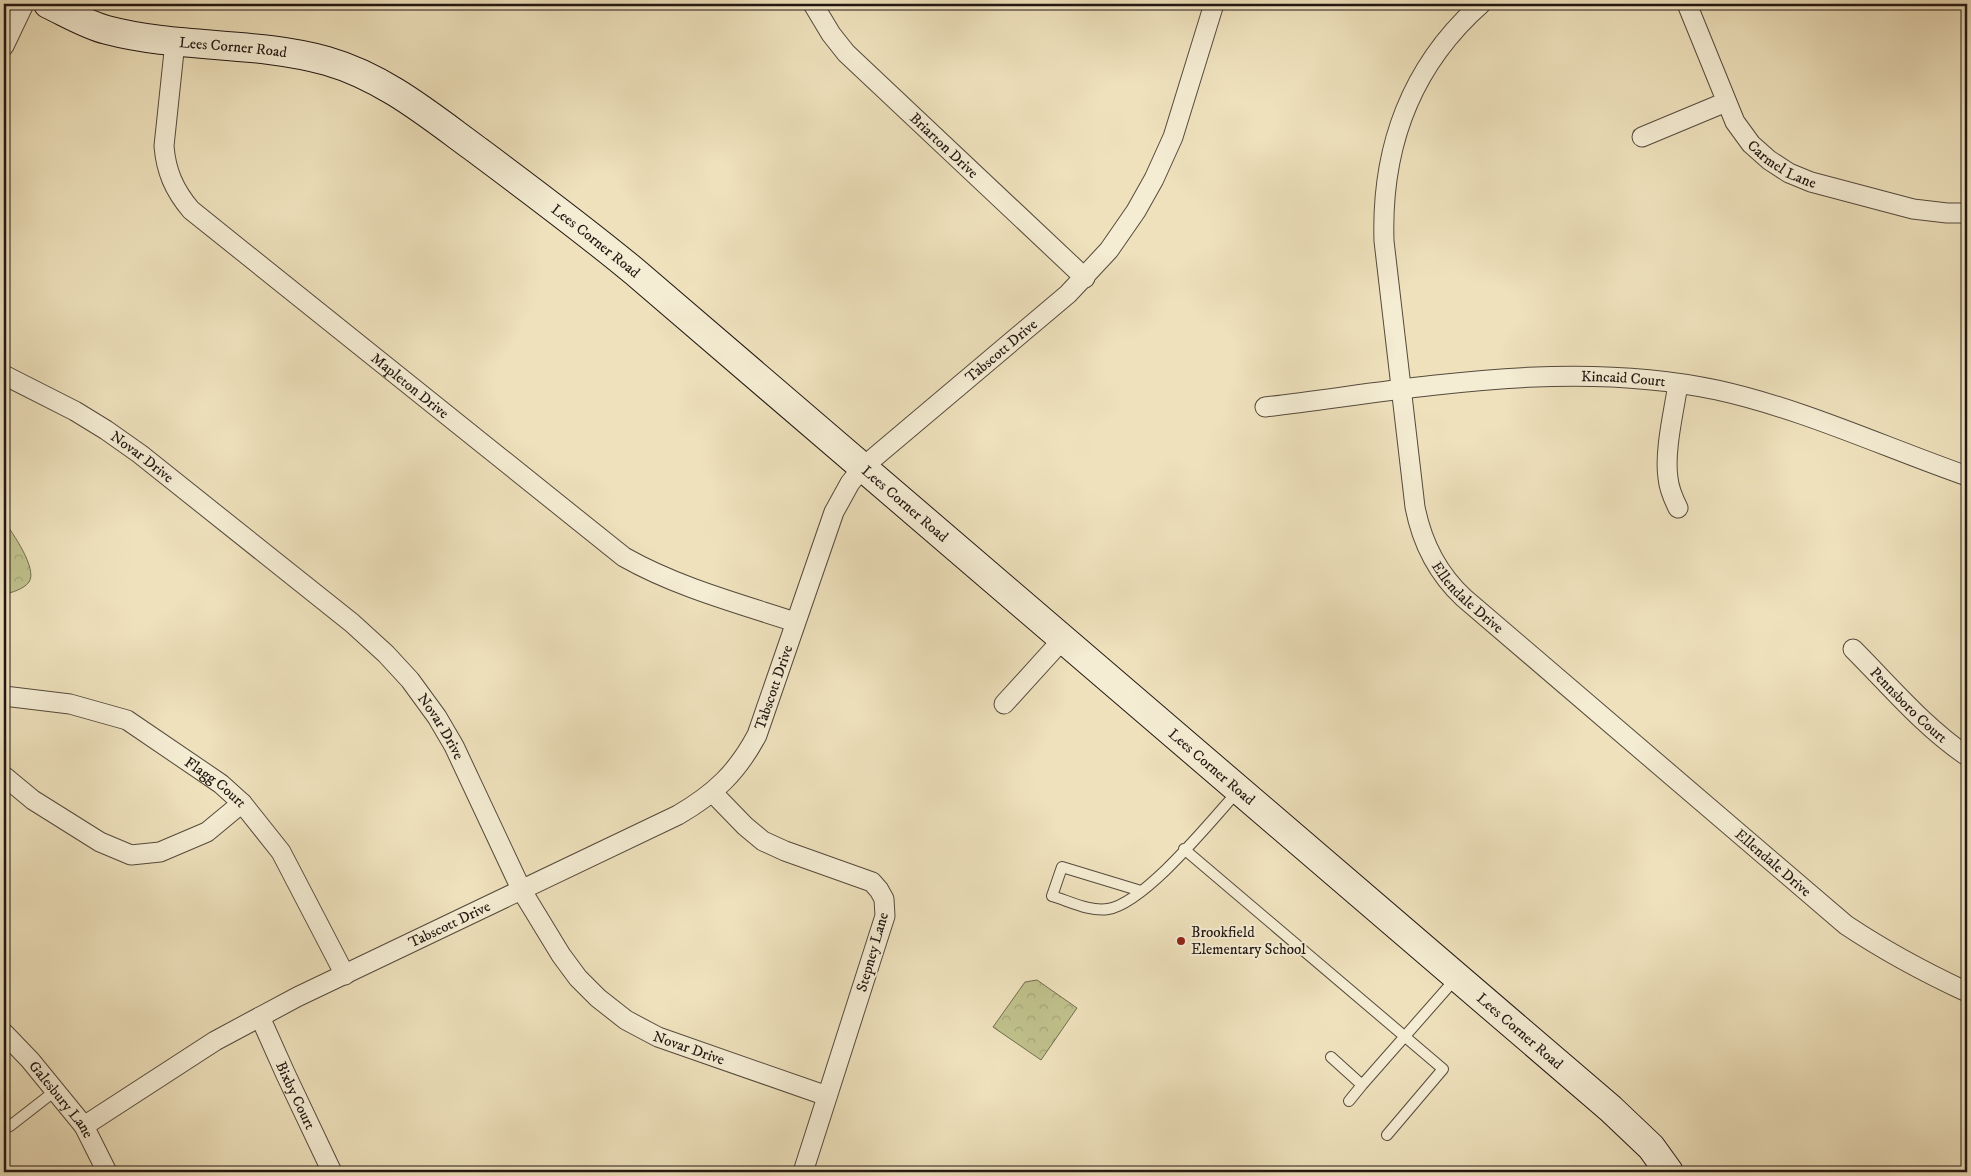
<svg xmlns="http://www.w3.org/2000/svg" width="1971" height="1176" viewBox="0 0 1971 1176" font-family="'IM FELL DW Pica',serif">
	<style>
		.park { fill: url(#park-crowns); stroke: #716c4f }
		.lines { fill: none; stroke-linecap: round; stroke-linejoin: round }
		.lane-casing { stroke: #554a3c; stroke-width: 12 }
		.street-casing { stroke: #554a3c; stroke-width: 21 }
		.secondary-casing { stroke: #221712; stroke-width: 30 }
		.lane { stroke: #f4ecd3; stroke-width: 10 }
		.street { stroke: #f4ecd3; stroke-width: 19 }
		.secondary { stroke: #f4ecd3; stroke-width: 28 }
		.poi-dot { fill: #8f2418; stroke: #f4ecd3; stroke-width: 2 }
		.labels { text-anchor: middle; stroke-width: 4; stroke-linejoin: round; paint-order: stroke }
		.street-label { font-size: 15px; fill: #221712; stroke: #f4ecd3 }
		.poi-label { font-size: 15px; fill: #221712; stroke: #f4ecd3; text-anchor: start }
	</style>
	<defs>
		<pattern id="park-crowns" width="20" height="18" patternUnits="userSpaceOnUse" patternTransform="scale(1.25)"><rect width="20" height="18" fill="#c0c18c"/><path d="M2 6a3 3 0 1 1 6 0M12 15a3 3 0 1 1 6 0" fill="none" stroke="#a5a578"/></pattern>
	</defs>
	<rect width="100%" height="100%" fill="#eee1bc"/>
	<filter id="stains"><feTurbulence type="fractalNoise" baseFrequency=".004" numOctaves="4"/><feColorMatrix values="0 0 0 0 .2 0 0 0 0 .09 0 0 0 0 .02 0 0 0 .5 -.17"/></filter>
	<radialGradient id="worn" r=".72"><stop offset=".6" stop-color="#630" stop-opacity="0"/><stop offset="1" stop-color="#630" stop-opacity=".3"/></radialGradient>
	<!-- park -->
	<path class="park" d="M4,521C12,532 38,569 29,582C24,589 11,593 4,594Z
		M1037,980L1077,1008L1041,1060L993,1027L1025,982Z"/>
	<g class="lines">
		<defs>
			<path id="lane" d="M1184,849L1443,1069L1387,1135
				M1141,891L1062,867L1052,896C1069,901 1090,912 1108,909C1145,903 1211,821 1238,791
				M1331,1057L1362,1085L1349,1101
				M1362,1085L1457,977
				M4,1128L10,1126L55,1091"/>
			<g id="street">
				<path id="s1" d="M813,4L831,34L846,53L1085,278"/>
				<path id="s2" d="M1481,4C1411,66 1381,148 1384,241L1415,507C1422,543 1437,573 1464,598L1846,925C1885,951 1924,972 1967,992"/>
				<path id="s3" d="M1687,4L1735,122L1751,144L1769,160L1789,173L1811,182L1913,209L1947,213H1967"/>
				<path id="s4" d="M175,42L164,146C166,171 174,190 191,210L624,557C677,587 737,603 795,622"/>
				<path d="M4,46L24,4"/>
				<path d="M1642,137L1726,102"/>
				<path id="s5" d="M4,375L75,411L106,430L140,454L352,623L386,654L410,680L437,717L454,746L522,891L561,955L578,978L598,998L626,1020L658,1037L827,1096"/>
				<path id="s6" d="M1265,407C1414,389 1567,358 1717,390C1803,409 1884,447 1967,476"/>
				<path d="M1678,508C1673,498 1669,489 1668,478C1664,451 1674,411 1678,384"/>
				<path id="s7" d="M1853,649C1890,686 1924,727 1967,756"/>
				<path id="s8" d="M4,696L70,704L127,720L221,784L242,803L281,852L345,975"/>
				<path d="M1004,704L1063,639"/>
				<path d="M4,776L33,800L100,842L131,855L160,852L207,832L242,803"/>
				<path d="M713,793L745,826L763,841L785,851L872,882L879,890L884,899L885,916L803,1172"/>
				<path id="s9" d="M260,1017L286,1075L332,1172"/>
				<path id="s10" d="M4,1033L30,1060L84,1126L107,1172"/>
				<path id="s11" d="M84,1126L215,1041L297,997L678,815C714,794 737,773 757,735L834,512L850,483L863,467L1068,294L1109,250L1136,211L1154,179L1173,137L1214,4"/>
			</g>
			<g id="secondary">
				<path id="s12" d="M48,4C67,13 87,25 107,30C179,49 256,41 327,61C383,77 428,114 473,147C528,188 582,228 635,272L1611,1109L1651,1147L1669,1172"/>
			</g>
		</defs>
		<!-- lane casing -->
		<use href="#lane" class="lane-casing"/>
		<!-- street casing -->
		<use href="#street" class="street-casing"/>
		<!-- secondary casing -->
		<use href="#secondary" class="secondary-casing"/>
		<!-- lane -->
		<use href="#lane" class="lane"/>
		<!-- street -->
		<use href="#street" class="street"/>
		<!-- secondary -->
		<use href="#secondary" class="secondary"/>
	</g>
	<!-- markers -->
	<circle class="poi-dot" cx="1181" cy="941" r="5"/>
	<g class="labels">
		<!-- street labels -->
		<g class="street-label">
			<text dy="5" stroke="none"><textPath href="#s12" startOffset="192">Lees Corner Road</textPath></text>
			<text dy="5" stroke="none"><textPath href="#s1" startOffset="194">Briarton Drive</textPath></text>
			<text dy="5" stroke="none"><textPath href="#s3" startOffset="192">Carmel Lane</textPath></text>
			<text dy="5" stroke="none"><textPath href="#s12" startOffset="612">Lees Corner Road</textPath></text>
			<text dy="5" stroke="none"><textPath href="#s11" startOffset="1256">Tabscott Drive</textPath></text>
			<text dy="5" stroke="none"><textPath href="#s6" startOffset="360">Kincaid Court</textPath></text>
			<text dy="5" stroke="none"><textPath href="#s4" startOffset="456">Mapleton Drive</textPath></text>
			<text dy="5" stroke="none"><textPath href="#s5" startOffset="161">Novar Drive</textPath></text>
			<text dy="5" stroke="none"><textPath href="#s12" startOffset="1018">Lees Corner Road</textPath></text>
			<text dy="5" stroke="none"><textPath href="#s2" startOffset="640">Ellendale Drive</textPath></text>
			<text dy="5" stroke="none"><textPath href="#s11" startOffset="836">Tabscott Drive</textPath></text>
			<text dy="5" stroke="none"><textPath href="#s7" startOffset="79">Pennsboro Court</textPath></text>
			<text dy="5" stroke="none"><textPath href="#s5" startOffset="566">Novar Drive</textPath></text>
			<text dy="5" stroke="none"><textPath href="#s12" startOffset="1422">Lees Corner Road</textPath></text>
			<text dy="5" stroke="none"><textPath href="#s8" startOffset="234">Flagg Court</textPath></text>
			<text dy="5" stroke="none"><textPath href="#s2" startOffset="1045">Ellendale Drive</textPath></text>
			<text dy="5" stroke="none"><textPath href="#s11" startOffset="418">Tabscott Drive</textPath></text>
			<text transform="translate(872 952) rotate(-74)" y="5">Stepney Lane</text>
			<text dy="5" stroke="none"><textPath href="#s12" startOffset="1828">Lees Corner Road</textPath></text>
			<text dy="5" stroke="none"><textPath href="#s5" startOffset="986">Novar Drive</textPath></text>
			<text dy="5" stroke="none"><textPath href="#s9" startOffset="86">Bixby Court</textPath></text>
			<text dy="5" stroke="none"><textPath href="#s10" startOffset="88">Galesbury Lane</textPath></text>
		</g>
		<!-- poi labels -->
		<g class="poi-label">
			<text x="1191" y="937">Brookfield<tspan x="1191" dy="17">Elementary School</tspan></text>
		</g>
	</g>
	<!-- margin -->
	<rect width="1971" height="1176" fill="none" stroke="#eee1bc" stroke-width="20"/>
	<rect x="5" y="5" width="1961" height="1166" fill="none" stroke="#221712" stroke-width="2.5"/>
	<rect x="10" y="10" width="1951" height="1156" fill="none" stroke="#221712"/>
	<rect width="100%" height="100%" filter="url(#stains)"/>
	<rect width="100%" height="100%" fill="url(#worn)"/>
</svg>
